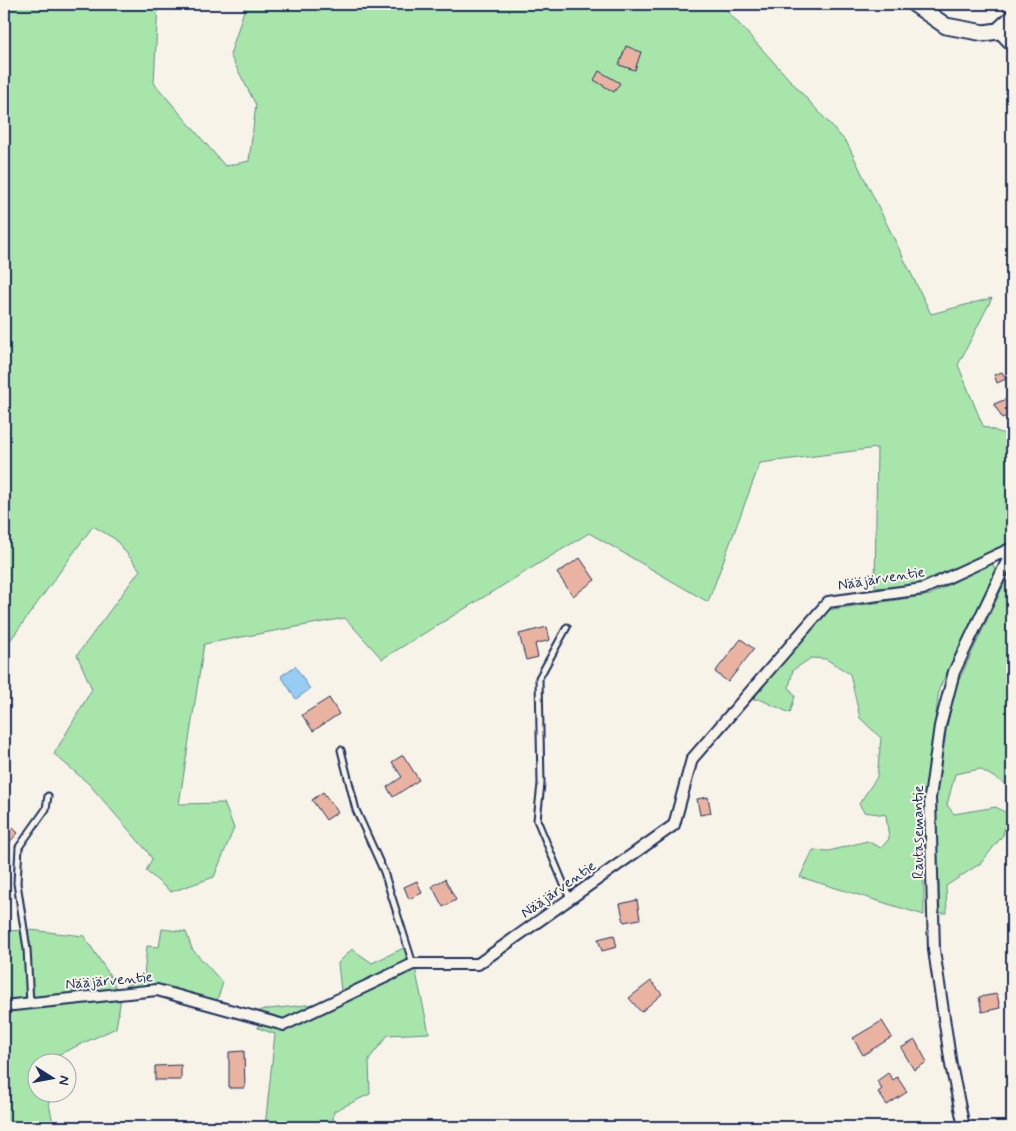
<svg xmlns="http://www.w3.org/2000/svg" width="1016" height="1131" viewBox="0 0 1016 1131" font-family="Mynerve,sans-serif">
	<style>
		.green { fill: #a8e5ab; stroke: #628a84 }
		.water { fill: #97ccf5; stroke: #658db9 }
		.building { fill: #eab3a1; stroke: #1b2f5e }
		.lines { fill: none; stroke-linecap: round; stroke-linejoin: round }
		.lane-casing { stroke: #1b2f5e; stroke-width: 9 }
		.street-casing { stroke: #1b2f5e; stroke-width: 14 }
		.secondary-casing { stroke: #1b2f5e; stroke-width: 19 }
		.lane { stroke: #f7f3e8; stroke-width: 5 }
		.street { stroke: #f7f3e8; stroke-width: 10 }
		.secondary { stroke: #f7f3e8; stroke-width: 15 }
		.labels { text-anchor: middle; stroke-width: 4; stroke-linejoin: round; paint-order: stroke }
		.street-label { font-size: 15px; fill: #1b2f5e; stroke: #f7f3e8 }
	</style>
	<rect width="100%" height="100%" fill="#f7f3e8"/>
	<filter id="ink" filterUnits="userSpaceOnUse"><feTurbulence type="fractalNoise" baseFrequency=".02" numOctaves="2"/><feDisplacementMap in="SourceGraphic" scale="10" xChannelSelector="R" yChannelSelector="G"/><feConvolveMatrix kernelMatrix="1 2 1 2 8 2 1 2 1" color-interpolation-filters="sRGB"/></filter>
	<g filter="url(#ink)">
		<!-- green -->
		<path class="green" d="M4,4H158L154,83L225,166L249,161L256,105L230,55L246,4H721L847,143L931,314L992,298L958,365L983,426L1012,437V538L1010,542L924,584L875,588L877,448L760,463L708,602L589,533L382,659L345,618L204,644L179,804L224,803L234,828L214,877L171,892L146,871L152,859L147,851L89,784L54,754L92,689L77,655L140,570L115,539L93,526L4,649Z
			M991,562L996,570L939,689L923,818L924,915L800,877L813,850L829,851L867,841L881,848L889,839L886,815L864,812L859,804L877,777L881,738L860,718L850,674L826,659L811,658L793,670L789,687L795,696L790,713L759,699L748,700L827,610L930,595Z
			M1012,567V788L980,769L955,774L947,805L954,814L996,807L1008,814L1003,835L981,863L946,886L947,913H940L935,794L952,695Z
			M162,929L186,932L192,949L223,983L217,1000L175,990L125,986L144,976L147,946L159,947Z
			M30,930L84,936L109,974L121,998L116,1028L38,1064V1094H47L53,1123L51,1127H4V931Z
			M410,945L429,1033L388,1035L369,1059L370,1094L334,1111L332,1127H265L275,1034L258,1028L260,1010L342,1001L338,963L352,949L372,963Z"/>
		<!-- water -->
		<path class="water" d="M295,666L310,689L296,699L281,676Z"/>
		<!-- building -->
		<path class="building" d="M626,46L641,52L635,70L619,65Z
			M599,71L620,83L614,92L594,80Z
			M1002,372L1006,379L997,383L994,375Z
			M1009,398L1012,403V414L1002,418L994,404Z
			M580,558L595,580L573,596L557,573Z
			M547,627L550,640L535,644L538,657L526,660L519,634Z
			M741,639L754,649L728,682L715,672Z
			M329,698L339,714L313,731L302,715Z
			M403,755L419,780L393,797L387,787L402,777L392,762Z
			M323,792L338,812L326,820L312,800Z
			M708,797L711,813L700,815L697,799Z
			M4,819L18,833L4,848Z
			M445,879L456,900L443,907L432,886Z
			M417,881L422,893L409,899L404,887Z
			M637,900L640,919L624,922L620,904Z
			M614,935L617,947L602,951L598,939Z
			M651,981L662,994L641,1012L629,998Z
			M997,994L1000,1008L982,1012L979,997Z
			M882,1021L892,1037L863,1055L853,1038Z
			M915,1040L927,1062L914,1070L901,1048Z
			M244,1051L245,1088H229V1052Z
			M181,1065V1080H155V1066Z
			M888,1073L893,1080L897,1077L907,1092L887,1105L878,1092L882,1089L877,1081Z"/>
		<g class="lines">
			<defs>
				<path id="lane" d="M567,627L539,678L541,784L537,820L570,899
					M341,750L356,810L384,872L413,964
					M30,1003L27,949L17,883L19,847L46,809L48,796"/>
				<path id="street" d="M998,31L1012,46
					M4,1006L157,990L284,1025L413,964H478L674,825L692,759L828,602L923,589L1012,548
					M964,1127L951,1065L934,950L930,798L940,726L954,672L1012,551"/>
				<path id="secondary" d="M914,4L946,26L984,33L998,31L1012,18"/>
			</defs>
			<!-- lane casing -->
			<use href="#lane" class="lane-casing"/>
			<!-- street casing -->
			<use href="#street" class="street-casing"/>
			<!-- secondary casing -->
			<use href="#secondary" class="secondary-casing"/>
			<!-- lane -->
			<use href="#lane" class="lane"/>
			<!-- street -->
			<use href="#street" class="street"/>
			<!-- secondary -->
			<use href="#secondary" class="secondary"/>
		</g>
	</g>
	<g class="labels">
		<!-- street labels -->
		<g class="street-label">
			<text transform="translate(881 578) rotate(-9)" y="5">Nääjärventie</text>
			<text transform="translate(918 832) rotate(-90)" y="5">Rautasemantie</text>
			<text transform="translate(558 889) rotate(-35)" y="5">Nääjärventie</text>
			<text transform="translate(109 980) rotate(-5)" y="5">Nääjärventie</text>
		</g>
	</g>
	<!-- margin -->
	<rect width="1016" height="1131" fill="none" stroke="#f7f3e8" stroke-width="20"/>
	<rect x="10" y="10" width="996" height="1111" fill="none" stroke="#1b2f5e" stroke-width="2" filter="url(#ink)"/>
	<!-- north arrow -->
	<g transform="translate(52 1078) rotate(101)"><circle r="24" fill="#f7f3e8" stroke="#9fa5b1"/>
	<path d="M0-4L9 19L0 12L-9 19Z" fill="#1b2f5e"/>
	<text y="-8" font-size="14" font-weight="bold" text-anchor="middle" fill="#1b2f5e">N</text>
	</g>
</svg>
